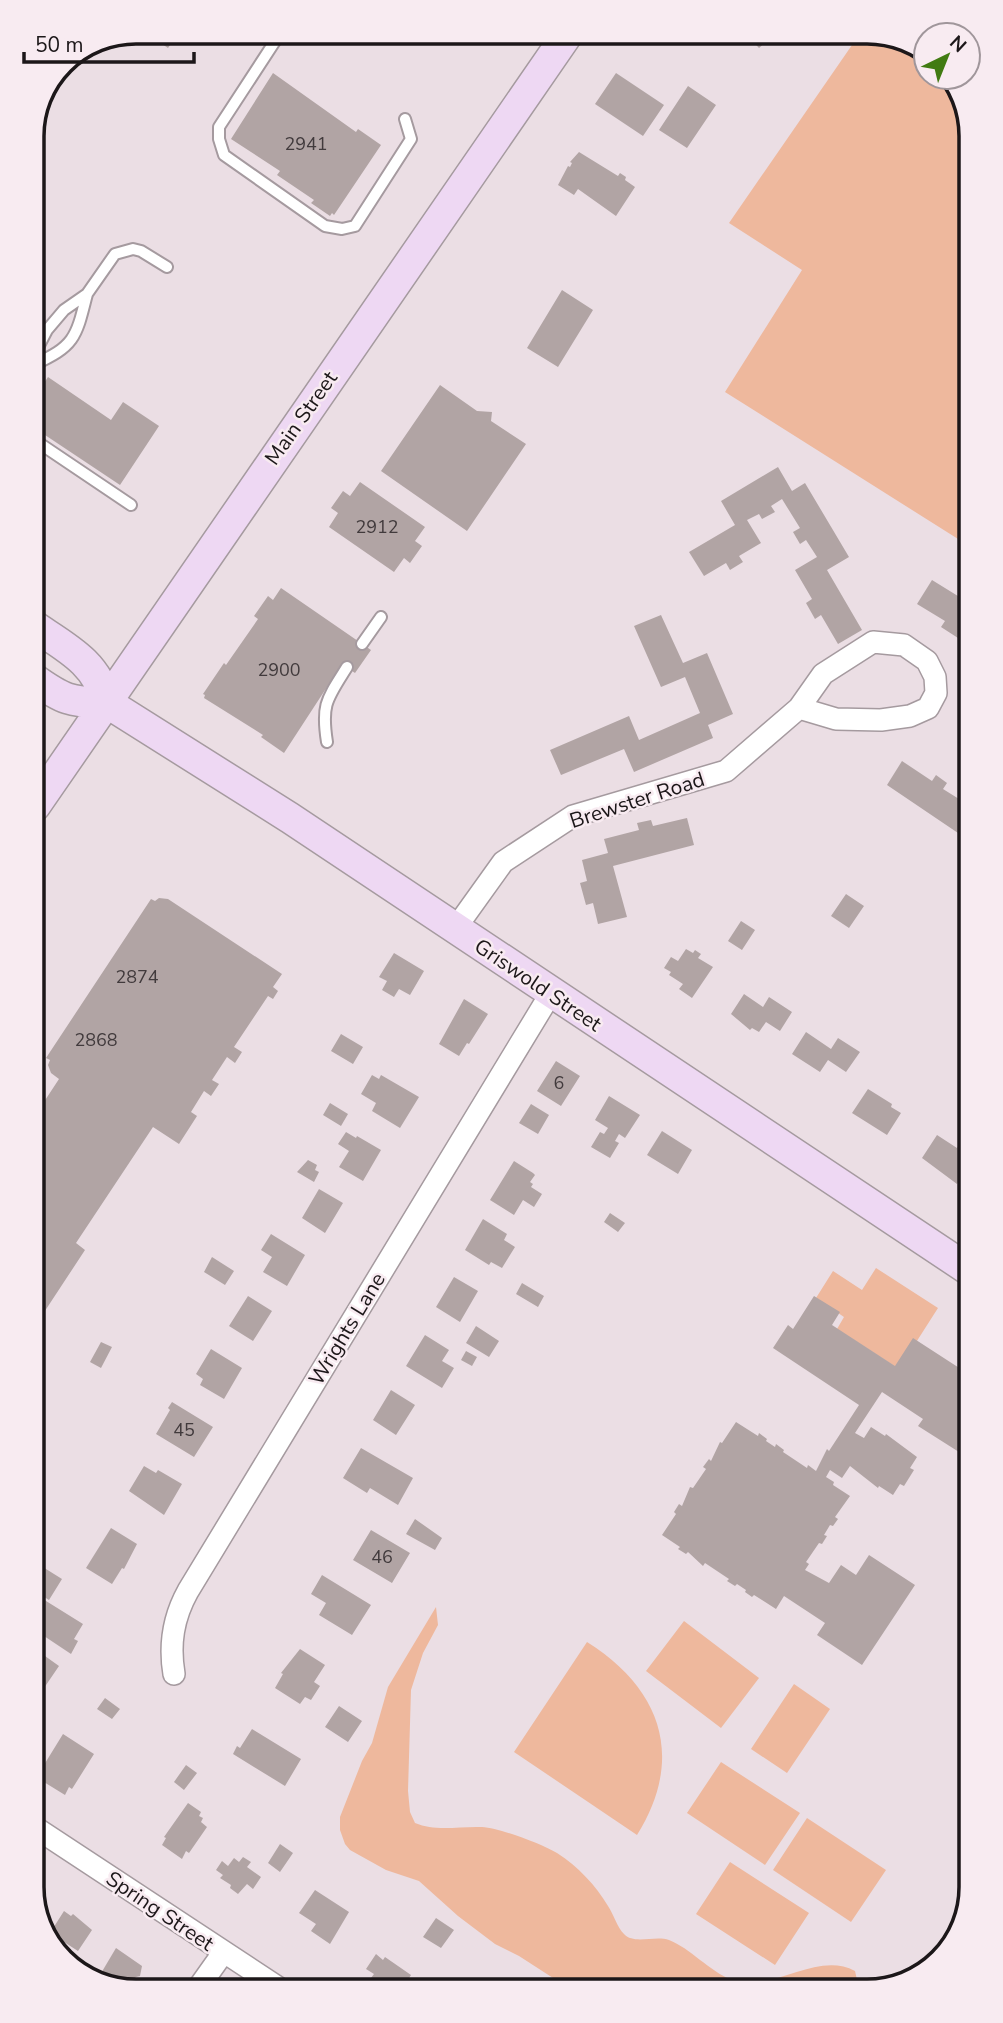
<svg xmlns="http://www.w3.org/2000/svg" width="1003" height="2023" viewBox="0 0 1003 2023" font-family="'Nunito Sans',sans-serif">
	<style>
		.green { fill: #eeb89d }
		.building { fill: #b1a4a4 }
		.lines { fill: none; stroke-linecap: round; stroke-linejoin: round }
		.lane-casing { stroke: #a59a9f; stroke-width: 14 }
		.street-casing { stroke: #a59a9f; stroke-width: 24 }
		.secondary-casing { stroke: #a59a9f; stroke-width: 33 }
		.lane { stroke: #fff; stroke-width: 10 }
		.street { stroke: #fff; stroke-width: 21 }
		.secondary { stroke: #eed8f3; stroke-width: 30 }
		.labels { text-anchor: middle; stroke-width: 5; stroke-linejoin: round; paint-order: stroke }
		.number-label { font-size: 18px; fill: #413a3c }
		.street-label { font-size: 21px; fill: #1c1719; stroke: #f8ebf1 }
		.rim { fill: none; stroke: #1c1719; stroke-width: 3.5 }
	</style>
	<rect width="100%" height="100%" fill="#ebdee4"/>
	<!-- green -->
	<path class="green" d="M861,32H875L926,51V77H949L964,96L966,544L725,392L802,270L729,223Z
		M876,1268L938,1308L899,1369L837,1329L844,1317L816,1298L833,1271L862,1290Z
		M436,1607L438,1625L423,1653L411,1690L408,1791L410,1812L415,1823C436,1832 459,1826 482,1827C500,1828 542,1844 557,1853C578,1866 596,1886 608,1906C614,1915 617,1927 624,1934C634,1945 655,1935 669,1940C690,1948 709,1971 732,1980C770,1995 816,1950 855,1971L858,1984L567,1987L519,1956L495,1944L458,1916L419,1881L386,1870L350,1850L345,1844L340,1830V1817L362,1761L372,1743L388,1687Z
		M684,1621L759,1678L721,1728L646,1671Z
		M587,1642C662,1689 685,1758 637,1835L514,1752Z
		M794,1684L830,1709L787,1773L751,1749Z
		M721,1762L800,1813L765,1865L687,1813Z
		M807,1818L886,1870L851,1922L773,1870Z
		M730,1862L809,1913L775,1965L696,1914Z"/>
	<!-- building -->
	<path class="building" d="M144,32H179L168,48Z
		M744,32H777L759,48Z
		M273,73L356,132L358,129L381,145L334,215L332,213L330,216L311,203L314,200L277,175L280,171L231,139Z
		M616,73L664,105L643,136L595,104Z
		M688,86L716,105L687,148L659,130Z
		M579,152L618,176L620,173L626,177L625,180L635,187L616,216L578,189L574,195L558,185L568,166L570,167L572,163L570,162Z
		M562,290L593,310L558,367L527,348Z
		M48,377L111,420L123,402L159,426L120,485L33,427V400Z
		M440,385L477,411L492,412L491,421L526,444L467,531L381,471Z
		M778,467L792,491L805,483L849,557L827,570L862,630L838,644L821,615L815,619L806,603L812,599L795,570L817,557L806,540L800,544L793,532L800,528L782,499L771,506L775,512L762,519L759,514L747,520L761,543L739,556L743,562L730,570L726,563L704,576L689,552L735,525L721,501Z
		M360,482L425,527L415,541L422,546L410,563L404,558L394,572L329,527L338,513L331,508L343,491L350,496Z
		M932,580L966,601V635L961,632L958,638L941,627L945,621L917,604Z
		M281,588L371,650L355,673L342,664L284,753L261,737L263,735L204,698L205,695L203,694L224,663L226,665L258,619L254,616L268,596L273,600Z
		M661,615L683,663L707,653L733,714L708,725L713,738L634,772L624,749L561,775L550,750L629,716L639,740L700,713L685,677L661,687L634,626Z
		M902,761L932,781L936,775L947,783L943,789L967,804V819L958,833L887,785Z
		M687,818L694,845L613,866L627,917L598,924L593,903L586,905L580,883L587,881L582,860L608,853L604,839L639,830L637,823L651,820L653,826Z
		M846,894L864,906L849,928L831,916Z
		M159,898L168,899L282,974L273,987L278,991L273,999L268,996L234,1047L242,1052L235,1063L227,1057L212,1080L219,1084L211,1096L204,1091L191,1112L197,1116L179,1144L153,1127L76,1243L85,1250L37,1323L36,1114L59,1079L51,1073L48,1065L50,1060L46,1058L151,899L155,901Z
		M741,921L755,930L742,950L728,941Z
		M686,949L693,953L695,950L701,954L698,958L713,967L692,998L679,989L683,984L669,975L671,972L664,968L671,957L678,961Z
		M394,953L424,971L410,995L399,989L394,997L382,990L387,981L379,977Z
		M744,994L763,1007L769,997L792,1012L780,1031L766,1022L759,1032L752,1028L750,1030L731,1014Z
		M464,999L488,1014L469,1044L467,1043L459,1056L439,1044Z
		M806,1032L831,1049L838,1038L860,1052L846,1072L828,1060L820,1072L792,1054Z
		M341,1034L363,1047L353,1064L331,1051Z
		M556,1061L580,1076L561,1106L537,1091Z
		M372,1075L379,1079L381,1075L419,1097L400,1128L372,1111L376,1103L361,1094Z
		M868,1089L892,1104L891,1107L901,1113L887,1135L852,1113Z
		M609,1096L640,1115L625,1138L619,1134L615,1141L619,1143L610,1158L591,1147L600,1132L604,1134L608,1128L595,1120Z
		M330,1103L348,1114L341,1126L323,1115Z
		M531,1104L549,1115L538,1134L519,1123Z
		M662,1131L692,1150L678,1174L647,1155Z
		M346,1132L356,1138L357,1136L381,1150L363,1181L339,1167L349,1151L338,1144Z
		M937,1135L957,1148L960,1143L968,1148V1160L958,1175L961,1177L957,1184L922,1158Z
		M308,1160L317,1165L315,1170L319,1172L314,1182L297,1172Z
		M514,1161L533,1173L535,1175L530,1182L533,1184L531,1187L542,1194L534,1207L523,1200L514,1215L490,1200Z
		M319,1189L343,1203L325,1233L302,1218Z
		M610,1213L625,1223L618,1232L604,1222Z
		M483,1219L507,1234L504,1240L515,1247L502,1268L491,1262L489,1265L465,1250Z
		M271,1234L305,1255L287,1286L263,1272L272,1257L261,1250Z
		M212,1257L234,1271L225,1285L204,1272Z
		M454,1277L478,1291L460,1322L436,1307Z
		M522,1283L544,1296L538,1307L516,1294Z
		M248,1296L272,1311L253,1341L229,1326Z
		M814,1296L840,1312L832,1325L895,1366L913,1338L967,1373L969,1368L970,1459L918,1426L923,1419L882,1392L855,1433L864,1438L871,1427L885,1436L886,1434L917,1457L910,1468L914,1470L904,1486L900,1484L893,1495L879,1486L878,1488L850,1466L842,1478L830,1470L826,1477L834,1482L833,1485L850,1496L835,1517L838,1519L833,1526L830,1525L824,1535L827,1536L822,1544L819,1543L806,1562L809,1564L805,1570L829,1583L841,1565L856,1575L869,1555L915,1585L862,1665L817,1635L825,1623L784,1596L776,1609L754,1595L752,1597L745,1592L746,1590L737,1584L735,1586L727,1581L729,1579L705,1563L703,1566L688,1552L686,1554L678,1549L680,1547L662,1535L676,1514L674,1512L679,1504L682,1506L690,1487L693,1488L706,1469L703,1467L709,1459L711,1461L720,1442L722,1443L736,1422L758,1436L759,1433L767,1439L766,1441L775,1447L776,1444L784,1450L783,1452L807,1468L808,1465L816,1471L827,1449L829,1451L859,1405L773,1348L788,1325L793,1329Z
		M476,1326L499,1341L489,1357L466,1343Z
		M425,1335L449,1350L442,1361L454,1368L442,1388L406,1366Z
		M101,1342L112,1347L101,1368L90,1362Z
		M211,1349L242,1368L224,1399L200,1385L203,1379L196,1374Z
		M466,1351L477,1357L472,1366L461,1360Z
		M391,1390L415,1405L396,1435L373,1420Z
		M172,1402L213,1427L194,1457L156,1434L170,1410L168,1408Z
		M361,1448L413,1478L398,1505L370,1488L367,1493L343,1478Z
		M144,1466L156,1473L158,1470L182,1484L164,1515L129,1491Z
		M415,1519L442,1538L435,1550L406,1534Z
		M111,1528L137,1544L124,1569L122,1568L112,1584L86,1568Z
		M371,1530L410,1553L392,1583L353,1560Z
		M38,1564L62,1579L49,1600L38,1593Z
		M322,1575L371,1605L352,1635L319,1615L326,1603L311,1594Z
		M38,1596L83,1624L74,1639L78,1641L71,1654L38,1632Z
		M300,1649L325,1665L314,1682L320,1686L311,1700L305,1697L300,1704L275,1688L283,1674L281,1673Z
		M38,1651L59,1666L44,1688L38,1684Z
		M105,1698L120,1709L112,1719L97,1709Z
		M339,1706L362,1721L348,1742L325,1727Z
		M252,1729L301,1759L285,1786L233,1754L237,1746L240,1748Z
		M63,1734L94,1754L72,1789L69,1787L65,1795L39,1779V1773Z
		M186,1765L197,1773L184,1790L174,1782Z
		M188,1803L201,1812L199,1816L203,1818L201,1822L207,1827L189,1853L186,1851L182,1859L162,1845L166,1838L164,1837Z
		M280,1844L293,1853L280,1872L268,1863Z
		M243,1857L251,1862L247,1867L261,1877L253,1889L247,1884L238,1894L230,1888L231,1885L220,1878L223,1875L216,1870L222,1861L228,1866L234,1858L239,1862Z
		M315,1890L349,1912L330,1944L311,1931L316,1924L299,1913Z
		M64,1911L71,1916L73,1914L92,1930L78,1951L50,1933Z
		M436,1918L454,1930L441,1948L423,1937Z
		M116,1948L142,1966L140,1976L136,1977L127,1990L112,1980L109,1984L97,1980Z
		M376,1954L383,1960L385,1957L411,1975L402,1989H378L368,1982L374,1974L366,1969Z"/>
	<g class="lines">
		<defs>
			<path id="lane" d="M281,32L219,127V139L224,155L325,226L342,229L355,226L411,139L405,119
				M33,357L47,330L64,310L87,294L115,254L133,249L141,251L167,267
				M33,365C75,346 76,338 87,294
				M33,439L131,505
				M362,644L381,617
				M327,742C321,704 327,699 347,667"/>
			<path id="street" d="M455,929L503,862L573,816L726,771L799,708L823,674L873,642L904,645L927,661L935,677L936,693L928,708L910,716L881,720L836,719L799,708
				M174,1674C169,1644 173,1618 188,1591L551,993
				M39,1830L282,1990
				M196,1991L223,1953"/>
			<path id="secondary" d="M34,626C65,647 98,663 106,702
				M34,679C62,699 71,703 106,702
				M106,702L290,818L969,1270
				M35,806L569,32"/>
		</defs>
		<!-- lane casing -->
		<use href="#lane" class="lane-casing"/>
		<!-- street casing -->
		<use href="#street" class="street-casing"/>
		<!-- secondary casing -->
		<use href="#secondary" class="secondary-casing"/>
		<!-- lane -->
		<use href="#lane" class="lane"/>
		<!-- street -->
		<use href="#street" class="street"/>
		<!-- secondary -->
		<use href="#secondary" class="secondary"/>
	</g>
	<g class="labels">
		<!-- number labels -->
		<g class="number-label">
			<text x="306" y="150">2941</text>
			<text x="377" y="533">2912</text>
			<text x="279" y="676">2900</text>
			<text x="137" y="983">2874</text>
			<text x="96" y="1046">2868</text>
			<text x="559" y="1089">6</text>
			<text x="184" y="1436">45</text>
			<text x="382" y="1563">46</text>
		</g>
		<!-- street labels -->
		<g class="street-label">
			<text transform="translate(301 418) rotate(-55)" y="7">Main Street</text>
			<text transform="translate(637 800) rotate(-18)" y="7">Brewster Road</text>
			<text transform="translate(538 985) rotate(34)" y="7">Griswold Street</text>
			<text transform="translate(347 1329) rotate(-59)" y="7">Wrights Lane</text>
			<text transform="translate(160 1911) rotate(34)" y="7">Spring Street</text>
		</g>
	</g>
	<!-- crop -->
	<path d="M0 0H1003V2023H0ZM136 44H867A92 92 0 0 1 959 136V1887A92 92 0 0 1 867 1979H136A92 92 0 0 1 44 1887V136A92 92 0 0 1 136 44Z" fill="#f8ebf1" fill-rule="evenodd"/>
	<path class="rim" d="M136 44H867A92 92 0 0 1 959 136V1887A92 92 0 0 1 867 1979H136A92 92 0 0 1 44 1887V136A92 92 0 0 1 136 44Z"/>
	<!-- north arrow -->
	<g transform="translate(947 56) rotate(43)"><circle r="33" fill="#f8ebf1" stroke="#a0969b" stroke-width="2"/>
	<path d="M0-5L12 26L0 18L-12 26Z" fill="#417b12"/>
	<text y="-10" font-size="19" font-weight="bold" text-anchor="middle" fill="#1c1719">N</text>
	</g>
	<!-- scale -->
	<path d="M24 52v10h170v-10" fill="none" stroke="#1c1719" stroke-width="3.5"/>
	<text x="35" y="52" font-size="21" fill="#1c1719" stroke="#f8ebf1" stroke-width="5" paint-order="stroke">50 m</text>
</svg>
